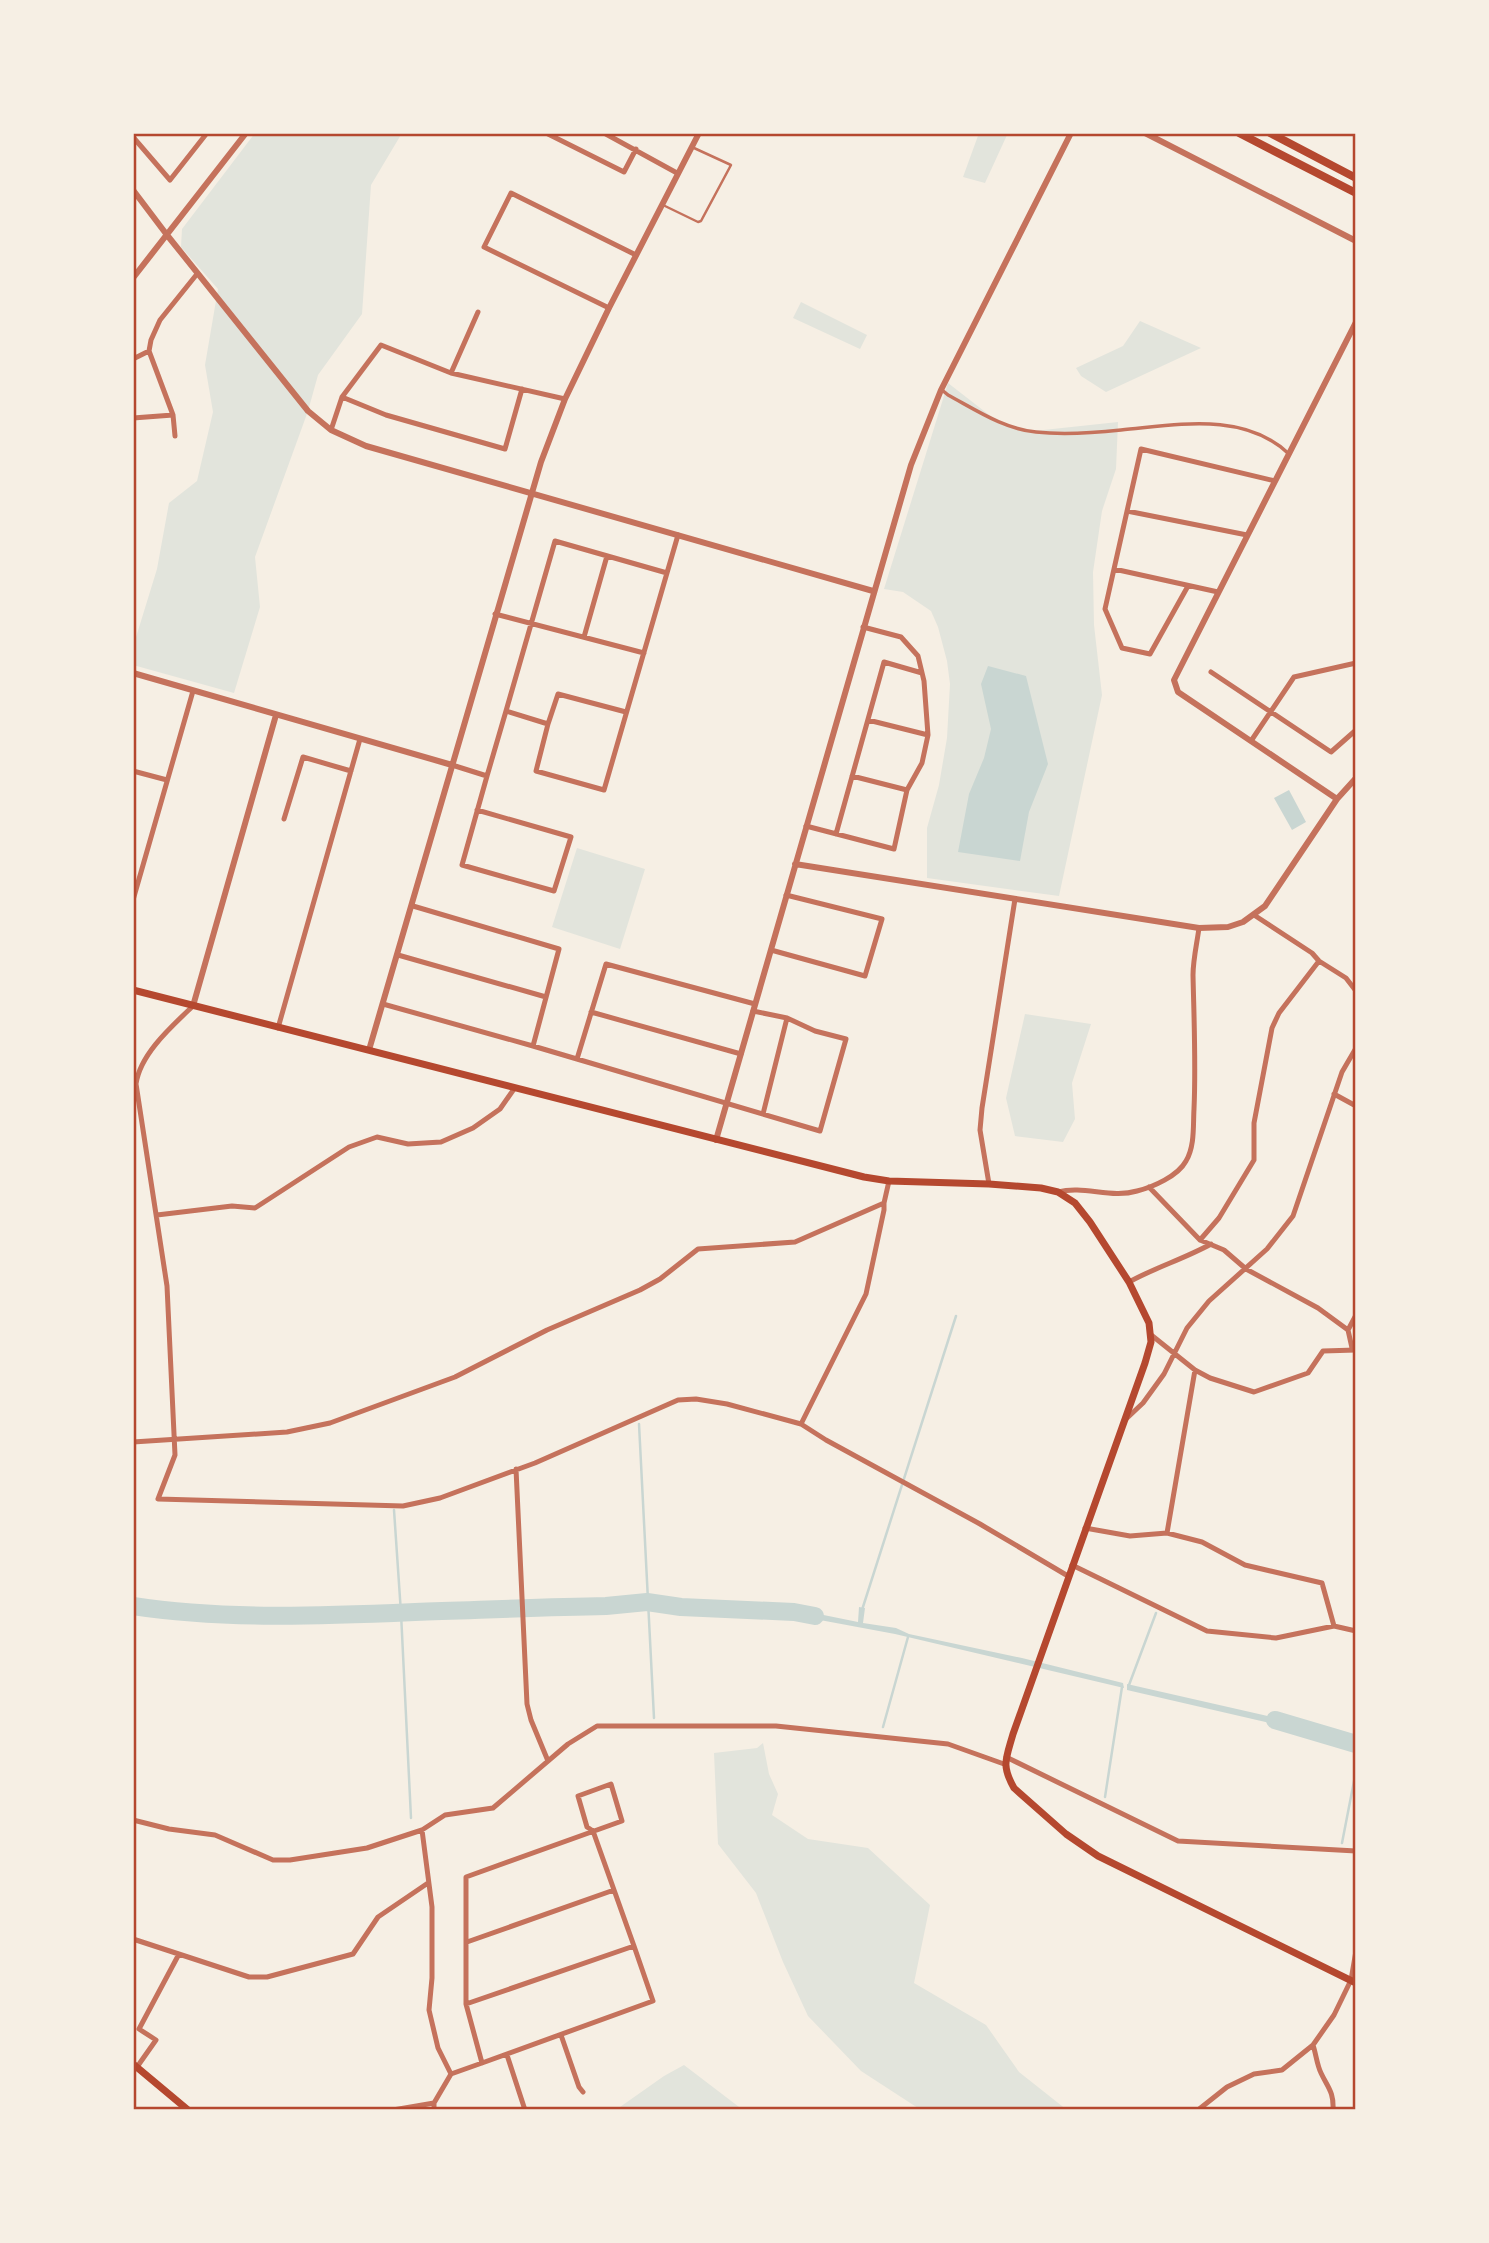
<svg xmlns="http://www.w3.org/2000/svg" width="1489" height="2243" viewBox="0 0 1489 2243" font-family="'Alegreya Sans',sans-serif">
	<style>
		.green { fill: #e2e4dc }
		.water { fill: #c9d6d2 }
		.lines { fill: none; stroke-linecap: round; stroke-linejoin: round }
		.stream { stroke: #c9d6d2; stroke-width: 2.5 }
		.river { stroke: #c9d6d2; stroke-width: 18 }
		.service { stroke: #c5725c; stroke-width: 2.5 }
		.pedestrian { stroke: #c5725c; stroke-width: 3.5 }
		.minor { stroke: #c5725c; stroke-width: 5 }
		.tertiary { stroke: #c5725c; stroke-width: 6 }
		.secondary { stroke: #b5482f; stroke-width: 7 }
		.primary { stroke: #b5482f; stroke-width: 8 }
		.neatline { fill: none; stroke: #b5482f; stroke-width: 2.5 }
	</style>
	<rect width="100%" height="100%" fill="#f6efe4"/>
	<!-- green -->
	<path class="green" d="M255,133H402L371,185L362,314L318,375L308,411L255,557L260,607L234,693L133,665V647L157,569L169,503L197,481L213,412L205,365L218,289L181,247L182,229Z
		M979,133H1003L1007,135L985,183L963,177Z
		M801,302L867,335L860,349L793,318Z
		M1140,321L1201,348L1106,392L1081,376L1076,368L1123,346Z
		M948,383L1002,425L1034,431L1118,422L1116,469L1102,511L1093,572L1094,625L1102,695L1059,896L927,878V828L939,785L947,738L950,684L947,661L938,627L931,611L903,592L884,589Z
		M577,848L645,869L620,949L552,927Z
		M1025,1014L1091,1024L1072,1083L1075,1119L1063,1142L1015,1136L1006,1098Z
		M763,1743L769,1774L778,1794L772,1815L808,1839L868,1848L930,1905L914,1983L986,2025L1019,2072L1067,2110H921L861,2071L808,2016L783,1962L756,1893L718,1844L714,1753L757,1748Z
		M684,2065L743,2110H622L620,2107L664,2076Z"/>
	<!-- water -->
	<path class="water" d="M988,666L1026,676L1048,764L1029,812L1020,861L958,852L969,794L984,758L991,729L981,684Z
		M1289,790L1306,822L1292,830L1274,798Z
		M859,1607L865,1608L863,1623L896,1628L909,1634L1022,1658L1123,1683L1124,1688L895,1634L793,1615L794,1609L858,1622Z
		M1127,1684L1298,1723L1296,1729L1127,1690Z"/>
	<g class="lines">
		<!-- stream -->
		<path class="stream" d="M639,1424L654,1718
			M394,1510L401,1613L411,1818
			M862,1610L956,1316
			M1129,1685L1156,1613
			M883,1727L908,1637
			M1356,1769V1776
			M1105,1797L1122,1687
			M1342,1843L1355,1776"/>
		<!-- river -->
		<path class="river" d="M133,1606C226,1620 321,1616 415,1612C479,1610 543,1607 606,1606L647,1602L681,1607L794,1612L815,1616
			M1275,1720L1356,1744"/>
		<!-- service -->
		<path class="service" d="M665,206L698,222L701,221L731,165L694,148"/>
		<!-- pedestrian -->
		<path class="pedestrian" d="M942,390L948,395C976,410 1004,429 1036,432C1063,435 1093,433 1121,430C1177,425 1244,411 1289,454"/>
		<!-- minor -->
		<path class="minor" d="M546,133L624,172L636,149
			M604,133L677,173
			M133,137L170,180L207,133
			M609,308L484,247L511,193L636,255
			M133,359L149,351
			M451,373L478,312
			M342,397L386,415L505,449L522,389
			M133,418L173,415
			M331,430L342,397L381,345L451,373L565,399
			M175,436L173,415L149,351L151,340L160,320L197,274
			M1127,511L1247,535
			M1114,569L1218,592
			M1188,586L1150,654L1122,648L1105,609L1141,449L1275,481
			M495,614L644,653
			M584,637L607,556
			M1211,672L1331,752L1356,730
			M506,711L555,541L667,573
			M868,720L928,735
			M548,724L558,694L626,712
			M1251,741L1294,677L1356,663
			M452,765L487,776L506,711L548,724L536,771L604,790L678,535
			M133,771L167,780
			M852,776L907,790
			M477,810L571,837L554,891L462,865L487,776
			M284,819L303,757L351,771
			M806,826L894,849L907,790L922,763L928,735L924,681L918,656L901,637L863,627
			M836,834L884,662L922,673
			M133,900L193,691
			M1254,915L1312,953L1319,961L1346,978L1356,991
			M771,950L865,976L882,919L786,895
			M398,955L546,997
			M383,1004L533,1046L559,949L413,906
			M193,1006C172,1026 140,1054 136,1084L167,1286L175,1455L158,1499L403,1506L440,1498L535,1463L678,1400L696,1399L727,1404L801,1424L826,1440L980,1524L1068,1576
			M591,1012L741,1054
			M278,1028L360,739
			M533,1046L820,1131L846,1039L815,1031L787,1018L753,1011
			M577,1059L606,964L755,1004
			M1334,1094L1356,1106
			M763,1114L787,1018
			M989,1184L980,1130L982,1108L1015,899
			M1149,1187L1200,1240L1224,1250L1246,1269L1318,1308L1348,1330
			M1058,1192C1084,1185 1111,1199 1137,1191C1153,1187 1178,1176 1186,1161C1195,1146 1193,1125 1194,1109C1196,1064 1194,1020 1193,975C1193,960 1197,943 1199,928
			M157,1215L232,1206L255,1208L349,1147L377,1137L408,1144L441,1142L473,1128L500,1109L514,1089
			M1200,1240L1219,1218L1254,1160V1123L1272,1028L1279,1013L1319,961
			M1129,1282C1156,1267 1184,1259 1211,1244
			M1150,1334L1195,1370L1210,1378L1254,1392L1308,1373L1323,1351L1356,1350
			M1352,1348L1348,1330L1356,1315
			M1126,1419L1143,1403L1164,1374L1187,1328L1209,1301L1267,1249L1293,1216L1342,1072L1356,1048
			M801,1424L866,1294L884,1210V1203
			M133,1442L287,1432L330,1423L455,1377L547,1330L640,1290L660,1279L698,1249L795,1242L884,1203L889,1181
			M516,1469L527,1704L531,1720L548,1761
			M1085,1528L1130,1536L1167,1533L1202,1542L1245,1565L1322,1583L1334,1626
			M1167,1533L1195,1370
			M1072,1565L1207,1631L1276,1638L1334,1626L1356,1631
			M1006,1757L1178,1841L1356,1851
			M133,1820L169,1829L215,1835L273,1860H290L367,1848L422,1830L445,1815L493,1808L568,1744L597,1726H776L948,1744L1004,1764
			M422,1830L432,1907V1978L429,2010L438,2048L451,2074
			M133,1939L249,1977H267L353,1954L378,1917L428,1883
			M467,1942L614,1890
			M634,1946L593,1831L587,1827L578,1796L611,1784L622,1821L466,1877V2004L482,2063L653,2001L634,1946
			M466,2004L634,1946
			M561,2035L579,2087L583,2092
			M1313,2045C1316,2054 1317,2065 1321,2073C1328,2088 1334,2092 1333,2110
			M507,2055L525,2110
			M137,2067L156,2040L139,2029L179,1954
			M393,2110L434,2103
			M434,2110V2103L451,2074L482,2063
			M1198,2110L1227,2087L1254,2074L1282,2070L1313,2045L1334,2015L1351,1980L1356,1951"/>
		<!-- tertiary -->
		<path class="tertiary" d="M1145,133L1356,241
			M133,190L167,235L308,411L331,430L366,446L873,591
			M133,278L246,133
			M133,673L452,765
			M1337,799L1178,692L1174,680L1356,322
			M795,864L1199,928L1228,927L1243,922L1265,906L1337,799L1356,778
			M193,1006L276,715
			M369,1050L541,462L565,399L609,308L699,133
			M716,1140L911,465L941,390L1071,133"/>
		<!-- secondary -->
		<path class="secondary" d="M133,990L864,1177L889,1181L989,1184L1041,1188L1058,1192L1075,1203L1090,1222L1129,1282L1149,1323L1151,1342L1145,1363L1013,1734C1006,1759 1001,1765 1014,1788L1066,1834L1098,1856L1356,1983
			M133,2064L188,2110"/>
		<!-- primary -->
		<path class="primary" d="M1239,133L1356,193
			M1270,133L1356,178"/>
	</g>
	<!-- border -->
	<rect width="1489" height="2243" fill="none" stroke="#f6efe4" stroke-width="270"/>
	<rect x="135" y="135" width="1219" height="1973" class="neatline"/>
</svg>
